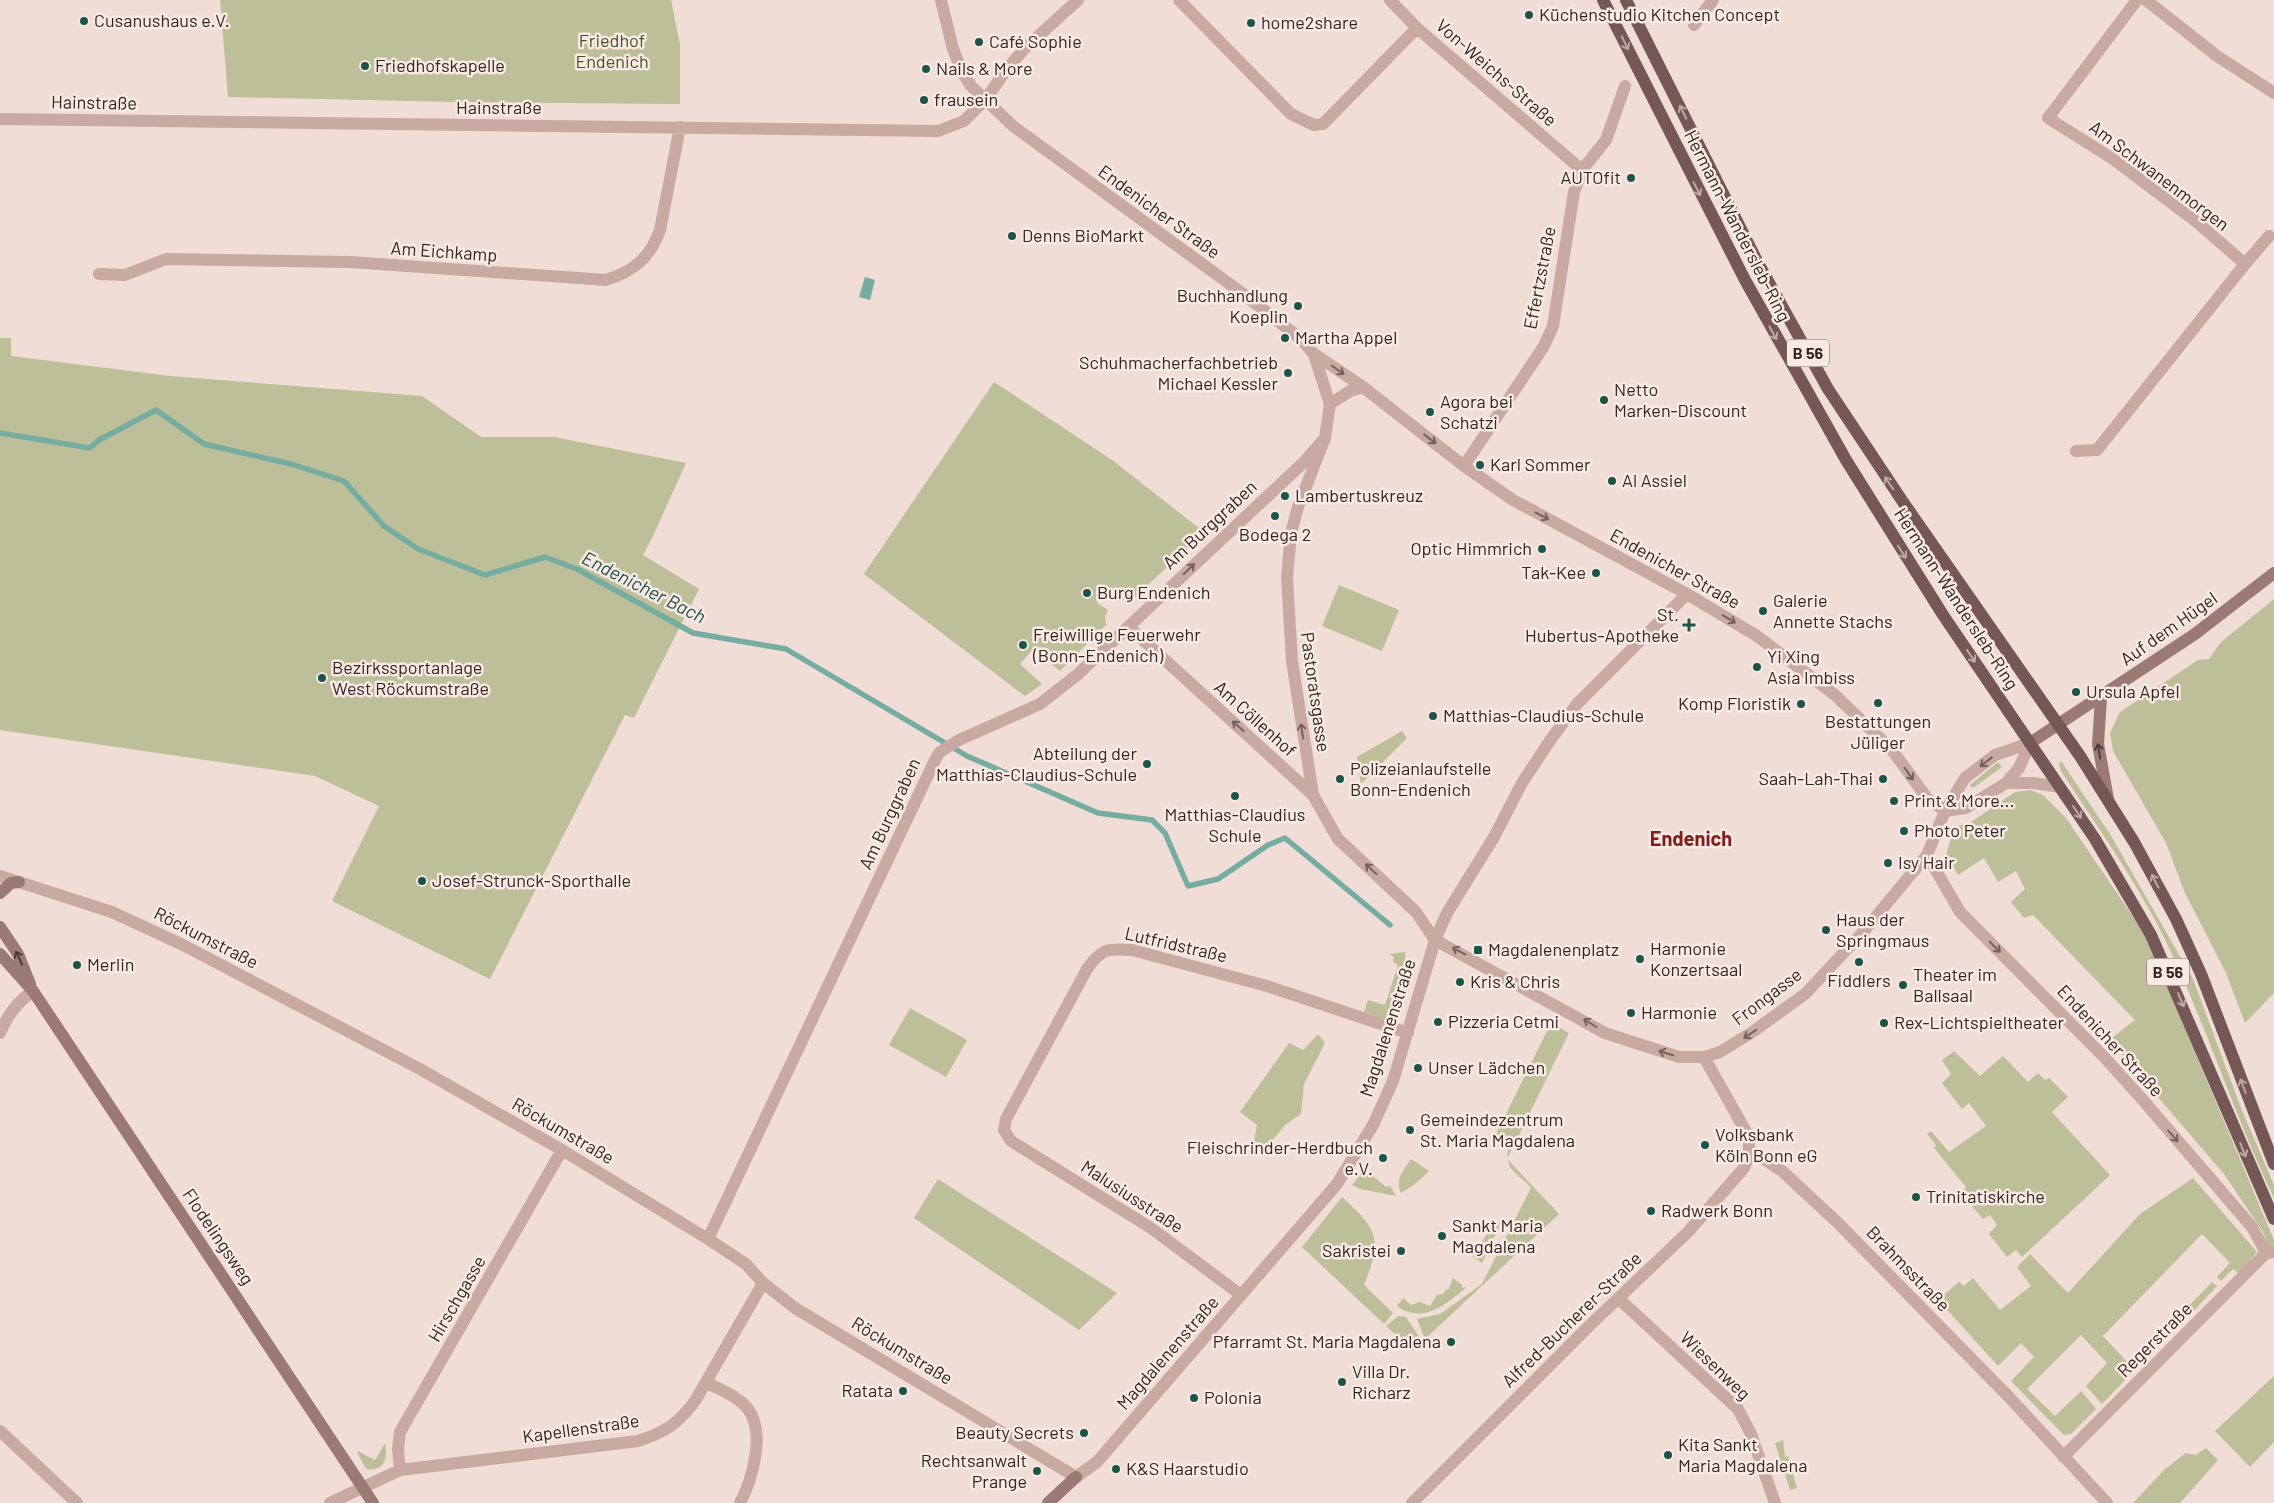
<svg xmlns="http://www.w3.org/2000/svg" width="2274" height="1503" viewBox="0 0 2274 1503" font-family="Barlow,sans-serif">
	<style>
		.green { fill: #bcbf97 }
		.water { fill: #76ada1 }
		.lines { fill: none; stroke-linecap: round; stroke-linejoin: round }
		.stream { stroke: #76ada1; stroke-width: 5.5 }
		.street { stroke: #c8aaa3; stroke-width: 12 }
		.secondary { stroke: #9b7974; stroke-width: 12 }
		.primary { stroke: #755856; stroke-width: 12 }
		.oneway { stroke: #bda8a3 }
		.oneway2 { stroke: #76615e }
		.oneway3 { stroke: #4d3b39 }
		.poi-dot { fill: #1b5449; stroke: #f8e9e2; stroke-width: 2 }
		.labels { text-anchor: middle; stroke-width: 5; stroke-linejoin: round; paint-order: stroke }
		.shield { fill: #f8e9e2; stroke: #6e605e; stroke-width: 1 }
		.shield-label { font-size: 16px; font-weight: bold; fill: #332625 }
		.poi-label { font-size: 18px; fill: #332625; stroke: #f8e9e2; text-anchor: start }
		.park-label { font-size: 18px; fill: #4d5129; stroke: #f8e9e2 }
		.street-label { font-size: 18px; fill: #332625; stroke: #f8e9e2 }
		.water-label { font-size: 19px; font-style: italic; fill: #1b5449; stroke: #f8e9e2 }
		.quarter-label { font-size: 20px; font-weight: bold; fill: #811f20; stroke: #f8e9e2 }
	</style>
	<rect width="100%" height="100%" fill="#f0ddd6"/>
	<!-- green -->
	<path class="green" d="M220,0H671L680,45V104L453,102L228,97Z
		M0,338H11V356L170,376L422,396L481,437H554L686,463L653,536L643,555L699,589L634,718L625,715L490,979L332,901L379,806L315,776L0,730Z
		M994,382L1112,460L1204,532L1132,600L1128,598L1117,602L1103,594L1097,603L1108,610L1105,617L1106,625L1060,671L1033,649L1020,664L1042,684L1025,696L864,574Z
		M1339,585L1399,610L1382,651L1322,626Z
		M2274,599V993L2245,1023L2226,973L2185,893L2166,843L2113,751L2110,733L2120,712L2198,660L2209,659L2220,643Z
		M1402,731L1407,738L1361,784L1357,757Z
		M2061,761L2110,834L2193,979L2243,1113L2274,1185V1198C2237,1121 2211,1040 2176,963C2146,894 2101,833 2061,771L2059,764Z
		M1998,762L2002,767L1973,788L1970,785Z
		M2030,790L2043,795L2066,818L2146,936L2274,1240V1245L2269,1250L2263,1232L2224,1174L2109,1040L2135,1020L2033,915L2024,918L2011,902L2025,889L2016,871L1998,882L1984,858L1958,875L1946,855L1954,827L1970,823L2015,792Z
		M1405,952L1406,978L1393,1022L1364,1012L1368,1000L1385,1005L1398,965L1393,962L1394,957L1389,954Z
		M910,1008L967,1040L946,1077L889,1045Z
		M1551,1023L1569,1033L1507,1159L1559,1214L1425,1339L1417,1319L1440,1314L1482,1284L1531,1188C1515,1170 1503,1170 1509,1144L1499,1139L1495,1143L1492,1142Z
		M1318,1034L1325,1043L1304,1084L1301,1114L1285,1125L1265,1149L1254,1141L1257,1125L1240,1112L1289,1043L1303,1050Z
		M1954,1051L1980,1076L2003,1056L2028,1082L2038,1073L2045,1080L2049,1078L2068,1097L2052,1112L2110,1175L2022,1257L2016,1250L2007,1257L1989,1234L1997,1225L1990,1215L1983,1219L1960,1192L1966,1187L1934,1148L1936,1145L1927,1134L1931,1131L1949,1152L1986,1126L1969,1103L1962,1109L1942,1083L1951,1074L1942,1060Z
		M1411,1159L1429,1171L1414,1185L1401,1193C1395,1179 1403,1171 1411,1159Z
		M1365,1169L1386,1187L1390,1186L1396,1196L1360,1189L1352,1185Z
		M2193,1178L2257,1252L2239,1274L2233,1269L2221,1281L2217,1277L2230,1263L2202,1234L2103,1336L2130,1365L2146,1349L2151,1353L2102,1404L2086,1386L2107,1363L2081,1335L2027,1389L2055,1416L2081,1391L2096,1409L2071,1434L2064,1435L2011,1381L2034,1357L2021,1343L1998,1366L1941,1303V1297L1959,1282L1964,1286L1973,1278L2000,1310L2031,1286L2017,1267L2030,1254L2068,1293L2140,1214Z
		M938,1179L1117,1293L1079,1330L914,1218Z
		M1342,1197C1378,1230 1383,1238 1364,1285L1393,1313L1384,1324L1302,1247Z
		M1496,1221L1501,1223L1482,1263L1472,1256Z
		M1453,1278L1462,1285V1288L1467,1287C1446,1304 1424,1325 1397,1306L1403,1298L1411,1305L1420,1302L1430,1306L1437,1295L1443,1294L1446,1289L1448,1290Z
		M2212,1282L2217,1286L2189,1316L2184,1311Z
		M2179,1315L2184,1320L2155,1349L2150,1345Z
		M1398,1316L1406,1317L1422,1341L1413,1351L1386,1326Z
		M2274,1376V1442L2250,1467L2215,1431Z
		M1783,1440L1785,1457L1788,1456L1797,1488L1790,1490L1775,1443Z
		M385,1443C388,1458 385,1472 366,1469L357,1452L358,1451L375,1460Z
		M2206,1448L2218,1460L2180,1503H2133L2165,1469L2186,1453L2196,1455Z"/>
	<!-- water -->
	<path class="water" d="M865,277L875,280L870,300L859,297Z"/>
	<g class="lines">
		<!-- stream -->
		<path class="stream" d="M0,433L90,448L99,440L156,410L204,444L291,464L344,481L384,526L418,549L485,575L545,557L577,569L693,633L786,649L967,756L1098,813L1152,820L1165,833L1188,886L1218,879L1268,845L1285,838L1390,925"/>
		<!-- street -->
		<path class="street" d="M941,0L953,49L962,72L971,86L1013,126L1242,293L1301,339L1313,353L1363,387L1464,466L1513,500L1687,594L1757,636L1835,695L1892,750L1927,798L1945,811
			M1179,0L1291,114L1314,125L1323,124L1417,28
			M1390,0L1417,28L1582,170
			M2146,0L2217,56L2274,93
			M1694,25L1713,0
			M0,119L938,131L964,121L986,99L1006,70L1025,48L1078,0
			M2245,264L2269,236
			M99,274L125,275L166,259L350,262L606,280C634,271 650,258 660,230L680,127
			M1314,355L1330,404L1325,438L1298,507L1291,533L1287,578L1292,661L1313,795L1338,839L1416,912L1435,940
			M1330,404L1350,391L1363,387
			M2076,451L2097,450L2245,264L2198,223L2113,159L2048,118L2137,0
			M1464,466L1544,346L1553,326L1574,192L1582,170L1606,140L1625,86
			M1130,628L1313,795
			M2006,783H2033L2060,787
			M1945,811L1966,808L2006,783L2019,768L2030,743
			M1927,855L1960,912L2105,1058L2142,1099L2252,1227L2266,1253
			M0,876L112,912L181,944L420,1069L562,1150L708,1239L746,1264L763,1283L795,1308L1076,1477L1097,1462L1337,1184L1373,1125L1393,1081L1435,940L1447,913L1494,837L1522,783L1551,739L1577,704L1687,594
			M1435,940L1605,1033L1679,1057H1704L1720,1052L1751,1033L1805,994L1864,931L1927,855L1945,811L1965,778L1995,755L2030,743
			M0,1033C8,1015 16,1003 33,991
			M1749,1156L1764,1159L1782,1171L1838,1223L2008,1396L2107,1503
			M708,1239L936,758L940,752L959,740L1040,704L1077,675L1304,462L1325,438
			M1241,1295L1151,1228L1011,1141L1004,1130L1006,1119L1087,969C1101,949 1107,948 1132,950L1267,986L1408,1033
			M1618,1298L1738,1409L1751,1434L1775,1503
			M706,1382C720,1390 738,1396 748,1409C766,1433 752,1480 740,1503
			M0,1431L77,1503
			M2063,1457L2266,1253L2273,1252
			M400,1470L398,1449L400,1432L562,1150
			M330,1503L400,1470L638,1441C665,1432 677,1425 695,1401L763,1283
			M1412,1503L1590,1325L1688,1232L1744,1168L1749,1156V1137L1704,1057"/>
		<!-- secondary -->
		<path class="secondary" d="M2101,698L2098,744L2108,799
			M2030,743L2195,634L2274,573
			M0,893L11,883L19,882
			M0,927L18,954L30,984
			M0,954L33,991L373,1503
			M1048,1503L1076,1477"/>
		<!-- primary -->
		<path class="primary" d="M1603,0L1745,280L1846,460L1943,615L2095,839L2151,935L2274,1219
			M1626,0L1758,263L1828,389L1903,502L2080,756L2134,842L2176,919L2201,974L2274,1164"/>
	</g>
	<!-- one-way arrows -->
	<defs><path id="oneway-shaft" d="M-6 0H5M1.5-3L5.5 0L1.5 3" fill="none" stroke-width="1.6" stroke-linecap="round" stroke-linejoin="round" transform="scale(1.25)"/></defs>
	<g class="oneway">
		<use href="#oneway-shaft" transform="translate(1625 43) rotate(64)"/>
		<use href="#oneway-shaft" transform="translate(1683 112) rotate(-116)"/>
		<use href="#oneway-shaft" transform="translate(1697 189) rotate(63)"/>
		<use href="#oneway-shaft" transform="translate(1773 333) rotate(61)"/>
		<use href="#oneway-shaft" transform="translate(1889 483) rotate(-124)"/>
		<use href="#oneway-shaft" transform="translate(1902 552) rotate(57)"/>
		<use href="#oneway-shaft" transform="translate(1971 656) rotate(56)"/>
		<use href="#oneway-shaft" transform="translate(2077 812) rotate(56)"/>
		<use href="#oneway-shaft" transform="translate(2155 881) rotate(-118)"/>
		<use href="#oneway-shaft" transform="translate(2181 1000) rotate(66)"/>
		<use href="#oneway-shaft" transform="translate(2243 1086) rotate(-111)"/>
		<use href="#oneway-shaft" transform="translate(2243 1150) rotate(68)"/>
	</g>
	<g class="oneway2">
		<use href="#oneway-shaft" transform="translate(1338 370) rotate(35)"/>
		<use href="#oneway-shaft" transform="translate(1430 439) rotate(38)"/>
		<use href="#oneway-shaft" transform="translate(1542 516) rotate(28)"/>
		<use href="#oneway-shaft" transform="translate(1189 569) rotate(-44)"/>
		<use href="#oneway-shaft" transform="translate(1729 619) rotate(31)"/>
		<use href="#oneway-shaft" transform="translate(1238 726) rotate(-139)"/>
		<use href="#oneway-shaft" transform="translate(1302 731) rotate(-99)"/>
		<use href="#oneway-shaft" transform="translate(1986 762) rotate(142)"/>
		<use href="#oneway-shaft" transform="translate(1909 774) rotate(54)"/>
		<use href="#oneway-shaft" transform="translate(1371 869) rotate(-137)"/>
		<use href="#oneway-shaft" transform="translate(1995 947) rotate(45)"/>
		<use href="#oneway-shaft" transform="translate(1459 951) rotate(-152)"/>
		<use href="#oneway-shaft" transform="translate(1590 1023) rotate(-148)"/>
		<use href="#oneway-shaft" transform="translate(1750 1034) rotate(147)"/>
		<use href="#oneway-shaft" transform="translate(1666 1053) rotate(-163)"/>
		<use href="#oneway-shaft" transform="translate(2173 1136) rotate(49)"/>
	</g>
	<g class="oneway3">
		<use href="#oneway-shaft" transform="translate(2099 751) rotate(-99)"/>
		<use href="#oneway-shaft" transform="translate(19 958) rotate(-115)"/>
	</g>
	<!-- markers -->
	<g class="poi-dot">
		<circle cx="1529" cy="15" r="5"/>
		<circle cx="84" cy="21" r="5"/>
		<circle cx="1251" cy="23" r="5"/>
		<circle cx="979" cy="42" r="5"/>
		<circle cx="365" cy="66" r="5"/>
		<circle cx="926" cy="69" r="5"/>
		<circle cx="924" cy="100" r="5"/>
		<circle cx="1631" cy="178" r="5"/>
		<circle cx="1012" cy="236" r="5"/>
		<circle cx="1298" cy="306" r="5"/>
		<circle cx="1285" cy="338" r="5"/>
		<circle cx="1288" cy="373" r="5"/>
		<circle cx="1604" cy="400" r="5"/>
		<circle cx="1430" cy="412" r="5"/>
		<circle cx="1480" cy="465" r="5"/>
		<circle cx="1612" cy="481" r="5"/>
		<circle cx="1285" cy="496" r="5"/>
		<circle cx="1275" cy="516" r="5"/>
		<circle cx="1542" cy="549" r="5"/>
		<circle cx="1596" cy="573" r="5"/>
		<circle cx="1087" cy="593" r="5"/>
		<circle cx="1763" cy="611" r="5"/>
		<path d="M1686.5 617.5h5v5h5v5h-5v5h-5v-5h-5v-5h5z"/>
		<circle cx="1023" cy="645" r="5"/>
		<circle cx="1757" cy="667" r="5"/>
		<circle cx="322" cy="678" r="5"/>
		<circle cx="2076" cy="692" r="5"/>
		<circle cx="1878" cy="703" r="5"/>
		<circle cx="1801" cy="704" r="5"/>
		<circle cx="1433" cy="716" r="5"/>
		<circle cx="1147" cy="764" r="5"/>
		<circle cx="1340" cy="779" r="5"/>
		<circle cx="1883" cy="779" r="5"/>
		<circle cx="1235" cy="796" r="5"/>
		<circle cx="1894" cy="801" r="5"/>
		<circle cx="1904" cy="831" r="5"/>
		<circle cx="1888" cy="863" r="5"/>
		<circle cx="422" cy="881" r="5"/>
		<circle cx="1826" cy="930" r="5"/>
		<rect x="1473" y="945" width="10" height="10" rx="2.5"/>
		<circle cx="1640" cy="959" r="5"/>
		<circle cx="1859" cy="962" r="5"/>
		<circle cx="77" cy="965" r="5"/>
		<circle cx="1460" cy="982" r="5"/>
		<circle cx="1903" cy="985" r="5"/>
		<circle cx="1631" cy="1013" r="5"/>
		<circle cx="1438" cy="1022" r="5"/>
		<circle cx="1884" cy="1023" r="5"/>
		<circle cx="1418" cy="1068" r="5"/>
		<circle cx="1410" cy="1130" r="5"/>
		<circle cx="1705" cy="1145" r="5"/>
		<circle cx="1383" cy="1158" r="5"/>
		<circle cx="1916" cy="1197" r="5"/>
		<circle cx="1651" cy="1211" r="5"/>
		<circle cx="1442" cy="1236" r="5"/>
		<circle cx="1401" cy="1251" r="5"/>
		<circle cx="1451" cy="1342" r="5"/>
		<circle cx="1342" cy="1382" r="5"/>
		<circle cx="903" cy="1391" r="5"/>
		<circle cx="1194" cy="1398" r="5"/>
		<circle cx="1084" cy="1433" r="5"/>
		<circle cx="1668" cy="1455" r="5"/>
		<circle cx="1116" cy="1469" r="5"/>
		<circle cx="1037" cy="1471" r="5"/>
	</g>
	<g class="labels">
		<!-- shield labels -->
		<g class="shield">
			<rect x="1787" y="339.5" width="42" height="27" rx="4"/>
			<rect x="2147" y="958.5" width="42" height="27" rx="4"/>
		</g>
		<g class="shield-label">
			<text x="1808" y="359">B 56</text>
			<text x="2168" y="978">B 56</text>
		</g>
		<!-- poi labels -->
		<g class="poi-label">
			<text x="1539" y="21">Küchenstudio Kitchen Concept</text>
			<text x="94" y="27">Cusanushaus e.V.</text>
			<text x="1261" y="29">home2share</text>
			<text x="989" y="48">Café Sophie</text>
			<text x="375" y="72">Friedhofskapelle</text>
			<text x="936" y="75">Nails &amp; More</text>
			<text x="934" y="106">frausein</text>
			<text x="1621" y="184" text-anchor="end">AUTOfit</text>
			<text x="1022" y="242">Denns BioMarkt</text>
			<text x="1288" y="302" text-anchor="end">Buchhandlung<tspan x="1288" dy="21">Koeplin</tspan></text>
			<text x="1295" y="344">Martha Appel</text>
			<text x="1278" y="369" text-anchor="end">Schuhmacherfachbetrieb<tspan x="1278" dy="21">Michael Kessler</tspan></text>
			<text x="1614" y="396">Netto<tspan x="1614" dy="21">Marken-Discount</tspan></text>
			<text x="1440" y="408">Agora bei<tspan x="1440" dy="21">Schatzi</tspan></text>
			<text x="1490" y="471">Karl Sommer</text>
			<text x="1622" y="487">Al Assiel</text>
			<text x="1295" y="502">Lambertuskreuz</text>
			<text x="1275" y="541" text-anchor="middle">Bodega 2</text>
			<text x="1532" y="555" text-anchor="end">Optic Himmrich</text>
			<text x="1586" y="579" text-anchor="end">Tak-Kee</text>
			<text x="1097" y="599">Burg Endenich</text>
			<text x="1773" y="607">Galerie<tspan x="1773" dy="21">Annette Stachs</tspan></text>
			<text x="1679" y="621" text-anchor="end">St.<tspan x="1679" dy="21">Hubertus-Apotheke</tspan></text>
			<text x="1033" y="641">Freiwillige Feuerwehr<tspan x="1033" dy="21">(Bonn-Endenich)</tspan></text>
			<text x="1767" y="663">Yi Xing<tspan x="1767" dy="21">Asia Imbiss</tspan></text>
			<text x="332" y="674">Bezirkssportanlage<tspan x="332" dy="21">West Röckumstraße</tspan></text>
			<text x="2086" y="698">Ursula Apfel</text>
			<text x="1791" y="710" text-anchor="end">Komp Floristik</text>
			<text x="1443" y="722">Matthias-Claudius-Schule</text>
			<text x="1878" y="728" text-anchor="middle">Bestattungen<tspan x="1878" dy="21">Jüliger</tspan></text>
			<text x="1137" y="760" text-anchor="end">Abteilung der<tspan x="1137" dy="21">Matthias-Claudius-Schule</tspan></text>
			<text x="1350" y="775">Polizeianlaufstelle<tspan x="1350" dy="21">Bonn-Endenich</tspan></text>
			<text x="1873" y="785" text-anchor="end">Saah-Lah-Thai</text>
			<text x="1904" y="807">Print &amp; More...</text>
			<text x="1235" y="821" text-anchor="middle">Matthias-Claudius<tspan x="1235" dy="21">Schule</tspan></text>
			<text x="1914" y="837">Photo Peter</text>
			<text x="1898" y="869">Isy Hair</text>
			<text x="432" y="887">Josef-Strunck-Sporthalle</text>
			<text x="1836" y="926">Haus der<tspan x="1836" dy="21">Springmaus</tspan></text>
			<text x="1650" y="955">Harmonie<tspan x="1650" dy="21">Konzertsaal</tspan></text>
			<text x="1488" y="956">Magdalenenplatz</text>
			<text x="87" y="971">Merlin</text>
			<text x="1913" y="981">Theater im<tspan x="1913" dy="21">Ballsaal</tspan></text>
			<text x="1859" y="987" text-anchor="middle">Fiddlers</text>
			<text x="1470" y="988">Kris &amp; Chris</text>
			<text x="1641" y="1019">Harmonie</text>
			<text x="1448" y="1028">Pizzeria Cetmi</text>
			<text x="1894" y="1029">Rex-Lichtspieltheater</text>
			<text x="1428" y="1074">Unser Lädchen</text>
			<text x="1420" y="1126">Gemeindezentrum<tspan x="1420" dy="21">St. Maria Magdalena</tspan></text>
			<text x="1715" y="1141">Volksbank<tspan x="1715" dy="21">Köln Bonn eG</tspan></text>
			<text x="1373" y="1154" text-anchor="end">Fleischrinder-Herdbuch<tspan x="1373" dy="21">e.V.</tspan></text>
			<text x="1926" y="1203">Trinitatiskirche</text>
			<text x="1661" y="1217">Radwerk Bonn</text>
			<text x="1452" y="1232">Sankt Maria<tspan x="1452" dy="21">Magdalena</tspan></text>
			<text x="1391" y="1257" text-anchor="end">Sakristei</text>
			<text x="1441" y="1348" text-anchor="end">Pfarramt St. Maria Magdalena</text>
			<text x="1352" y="1378">Villa Dr.<tspan x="1352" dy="21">Richarz</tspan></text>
			<text x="893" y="1397" text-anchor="end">Ratata</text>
			<text x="1204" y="1404">Polonia</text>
			<text x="1074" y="1439" text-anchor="end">Beauty Secrets</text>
			<text x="1678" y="1451">Kita Sankt<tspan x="1678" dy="21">Maria Magdalena</tspan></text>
			<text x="1027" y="1467" text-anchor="end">Rechtsanwalt<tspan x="1027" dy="21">Prange</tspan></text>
			<text x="1126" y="1475">K&amp;S Haarstudio</text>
		</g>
		<!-- park labels -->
		<g class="park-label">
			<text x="612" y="47">Friedhof<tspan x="612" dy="21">Endenich</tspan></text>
		</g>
		<!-- street labels -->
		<g class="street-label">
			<text transform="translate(1496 73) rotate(41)" y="6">Von-Weichs-Straße</text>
			<text transform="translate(94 103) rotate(1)" y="6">Hainstraße</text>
			<text x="499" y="114">Hainstraße</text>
			<text transform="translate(2159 176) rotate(37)" y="6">Am Schwanenmorgen</text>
			<text transform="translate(1159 212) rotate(36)" y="6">Endenicher Straße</text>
			<text transform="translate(1737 226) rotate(63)" y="6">Hermann-Wandersleb-Ring</text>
			<text transform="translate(444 252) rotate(4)" y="6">Am Eichkamp</text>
			<text transform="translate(1540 278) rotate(-79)" y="6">Effertzstraße</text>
			<text transform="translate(1210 525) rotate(-43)" y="6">Am Burggraben</text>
			<text transform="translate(1675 569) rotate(29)" y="6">Endenicher Straße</text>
			<text transform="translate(1956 599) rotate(57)" y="6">Hermann-Wandersleb-Ring</text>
			<text transform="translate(2169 629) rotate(-35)" y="6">Auf dem Hügel</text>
			<text transform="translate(1315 692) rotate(82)" y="6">Pastoratsgasse</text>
			<text transform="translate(1255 719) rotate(42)" y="6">Am Cöllenhof</text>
			<text transform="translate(890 814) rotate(-65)" y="6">Am Burggraben</text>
			<text transform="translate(206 938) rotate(27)" y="6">Röckumstraße</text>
			<text transform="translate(1176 945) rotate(13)" y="6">Lutfridstraße</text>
			<text transform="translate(1767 997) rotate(-37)" y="6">Frongasse</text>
			<text transform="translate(1388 1028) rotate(-72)" y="6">Magdalenenstraße</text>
			<text transform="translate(2110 1041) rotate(47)" y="6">Endenicher Straße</text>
			<text transform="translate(563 1131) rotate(30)" y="6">Röckumstraße</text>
			<text transform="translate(1132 1197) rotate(33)" y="6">Malusiusstraße</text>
			<text transform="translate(218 1237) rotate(56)" y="6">Flodelingsweg</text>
			<text transform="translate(1908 1269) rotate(46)" y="6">Brahmsstraße</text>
			<text transform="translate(457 1299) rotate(-60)" y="6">Hirschgasse</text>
			<text transform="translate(1572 1320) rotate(-44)" y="6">Alfred-Bucherer-Straße</text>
			<text transform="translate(2155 1340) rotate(-45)" y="6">Regerstraße</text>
			<text transform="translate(902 1351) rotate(31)" y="6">Röckumstraße</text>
			<text transform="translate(1168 1353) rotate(-49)" y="6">Magdalenenstraße</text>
			<text transform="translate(1715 1366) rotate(44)" y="6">Wiesenweg</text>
			<text transform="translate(581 1429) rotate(-8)" y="6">Kapellenstraße</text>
		</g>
		<!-- water labels -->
		<g class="water-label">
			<text transform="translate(644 587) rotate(27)" y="7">Endenicher Bach</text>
		</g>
		<!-- quarter labels -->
		<g class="quarter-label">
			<text x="1691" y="846">Endenich</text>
		</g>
	</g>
</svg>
